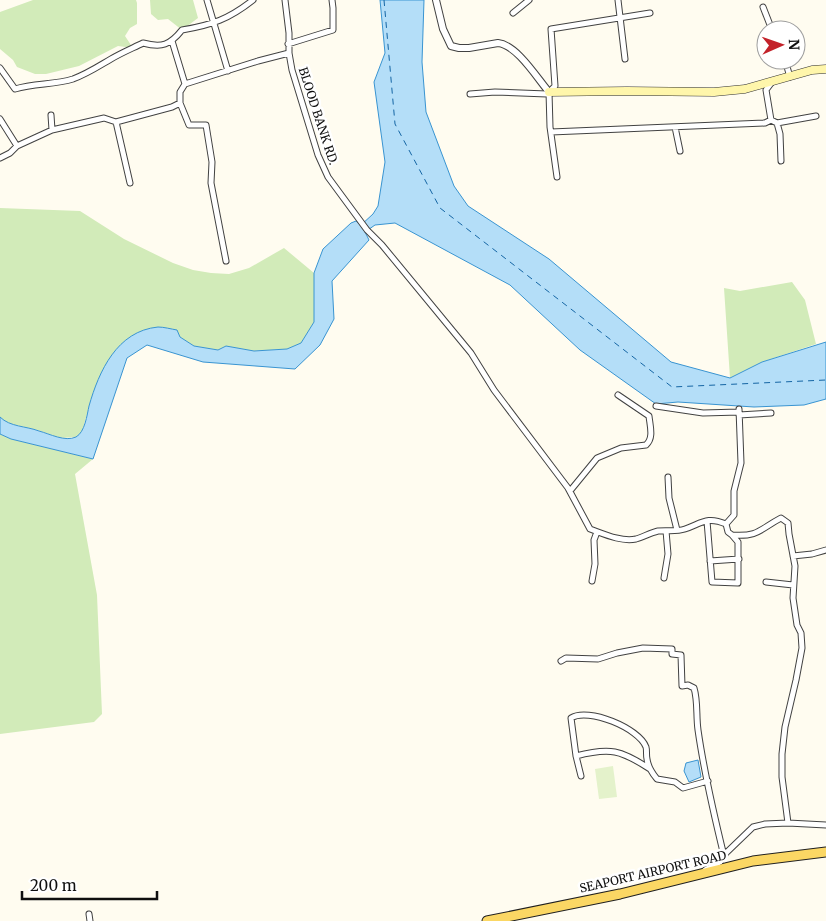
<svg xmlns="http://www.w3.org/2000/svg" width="826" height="921" viewBox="0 0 826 921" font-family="Merriweather,serif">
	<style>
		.green { fill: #d2ebb9 }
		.pitch { fill: #e4f2cb }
		.water { fill: #b4def8; stroke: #3994d1 }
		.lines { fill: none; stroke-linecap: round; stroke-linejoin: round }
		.ferry { stroke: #1465a4; stroke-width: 1; stroke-dasharray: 6 5; stroke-linecap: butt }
		.minor-casing { stroke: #424242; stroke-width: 7 }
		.tertiary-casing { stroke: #424242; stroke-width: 8 }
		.secondary-casing { stroke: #313131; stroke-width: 9 }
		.primary-casing { stroke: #202020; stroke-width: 11 }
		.minor { stroke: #fff; stroke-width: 5 }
		.tertiary { stroke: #fff; stroke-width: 6 }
		.secondary { stroke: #fff6ab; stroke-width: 8 }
		.primary { stroke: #fbd764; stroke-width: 9 }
		.labels { text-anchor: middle; stroke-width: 5; stroke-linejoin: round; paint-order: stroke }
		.street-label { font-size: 12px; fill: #0f0f0f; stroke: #fff }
	</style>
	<rect width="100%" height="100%" fill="#fffcf0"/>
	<!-- green -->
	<path class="green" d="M33,0H136L137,3V24L130,28L125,36L133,48L118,46L79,66L46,74H35L17,67L13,60L0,49V12Z
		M150,0H193L198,18L182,30L168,19L158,20L151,14Z
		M0,208L80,211L124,239L173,263L193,270L211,273L229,274L249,268L284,248L314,273V322L301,343L287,349L254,351L226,346L218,350L194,346L180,337L159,327L103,369L92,396L82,432L76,437L60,438L37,430L6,423L0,417Z
		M792,282L805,300L816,344L762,362L730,378L724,288L740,291Z
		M0,434L11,439L93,459L75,474L97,595L102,714L94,722L0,734Z"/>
	<!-- pitch -->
	<path class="pitch" d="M613,766L617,797L599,799L595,769Z"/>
	<!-- water -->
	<path class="water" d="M380,0H424L422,62L426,112L454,186L468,206L549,259L671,362L730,378L762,362L826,342V399L804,405L754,407L678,402L656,404L580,350L510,285L395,223L375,225L365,232L369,240L332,281L334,319L320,345L295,369L203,362L147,345L127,358L93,459L11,439L0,434V417C10,427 26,426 39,431C50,434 65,442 76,437C85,432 87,415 89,406C99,371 117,331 158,327C164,327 171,329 177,330L180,337L194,346L218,350L226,346L254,351L287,349L301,343L314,322V273L323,249L351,223L356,221L361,225L373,214L378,206L385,162L374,82L385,53Z
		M698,760L701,777L689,782L684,771L686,763Z"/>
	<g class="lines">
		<!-- ferry -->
		<path class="ferry" d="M384,0L395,124L440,208L672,387L826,380"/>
		<defs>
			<path id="minor" d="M207,0L228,71
				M285,0L289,33V53L292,70L318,155L328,177L367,230L382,245L471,353L494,390L568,488L590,529C604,534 621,542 636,539C643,537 650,533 658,531C667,530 676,532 685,529C702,523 707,516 726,524L728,532L732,535C759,537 760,529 781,518L788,523L789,534L795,566L793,598L797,625L801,633L802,648L796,680L785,727L782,754V777L788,823L765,824L753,827L726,853L720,862L705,870
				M618,0L625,59
				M763,7L772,30
				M513,13L529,0
				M172,41L185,84
				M288,44L333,30V8L332,0
				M785,60L790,77
				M0,68L15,89C35,83 54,85 73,79C87,74 99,66 111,59C121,53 133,48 143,43C162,48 170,45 182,30C212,25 229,19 253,0
				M549,92L550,127L557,177
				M470,94L495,92L547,94L555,86L551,29L650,13
				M180,103V92L185,84L258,61L289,53
				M51,115L52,130
				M0,119L17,146L52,130L104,118L116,122L172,107L180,103L189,125H206L212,162L211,183L226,261
				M771,120L777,123L816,116
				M116,122L130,183
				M777,123L780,134L781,161
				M675,127L680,151
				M551,132L765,123L771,120L766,90L772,82
				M0,158L10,153L17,146
				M656,406L703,413L739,412
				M739,415L771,413
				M668,477L669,498L677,530
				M570,491L597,458L621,448L646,445C654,438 650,426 649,416L618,395
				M707,521L712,582L738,583V542L732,535
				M726,524L734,515V491L741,463L739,409
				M793,556L812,554L826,550
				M710,561L739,559
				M664,578L668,554L666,531
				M592,581L595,564L594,540L597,532
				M766,582L793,585
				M561,661L566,658L598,659L617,653L643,648L672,649V654L681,655L682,686L688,685L694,688C698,701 696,716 698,730C704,772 714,815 724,856
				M576,756L581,776
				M650,769C621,750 610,747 576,756L571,718C588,707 639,728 646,747C647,750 646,755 647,759C648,767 652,773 657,779L675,782L683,788L708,781
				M788,823L826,825
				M89,914L90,921"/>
			<path id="tertiary" d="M436,0L443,29L451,46L459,48H469L498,43C517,45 537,78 549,92"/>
			<path id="secondary" d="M549,92L627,91L714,92L745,89L812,70L826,69"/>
			<path id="primary" d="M487,921L620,894L753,861L826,852"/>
		</defs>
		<!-- minor casing -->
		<use href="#minor" class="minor-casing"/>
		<!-- tertiary casing -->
		<use href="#tertiary" class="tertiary-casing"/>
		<!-- secondary casing -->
		<use href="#secondary" class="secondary-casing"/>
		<!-- primary casing -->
		<use href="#primary" class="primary-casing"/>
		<!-- minor -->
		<use href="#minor" class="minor"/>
		<!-- tertiary -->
		<use href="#tertiary" class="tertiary"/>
		<!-- secondary -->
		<use href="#secondary" class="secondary"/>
		<!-- primary -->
		<use href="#primary" class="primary"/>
	</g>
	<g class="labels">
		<!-- street labels -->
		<g class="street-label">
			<text transform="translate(318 116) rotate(72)" y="4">BLOOD BANK RD.</text>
			<text transform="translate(653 872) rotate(-13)" y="4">SEAPORT AIRPORT ROAD</text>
		</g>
	</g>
	<!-- north arrow -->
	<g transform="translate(781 45) rotate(88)"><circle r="24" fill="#ffffff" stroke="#9f9f9f"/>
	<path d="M0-4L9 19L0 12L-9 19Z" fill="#c3222a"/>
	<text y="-8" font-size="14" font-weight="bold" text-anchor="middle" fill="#0f0f0f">N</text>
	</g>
	<!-- scale -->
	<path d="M22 891v8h135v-8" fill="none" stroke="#0f0f0f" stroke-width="2.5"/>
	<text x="30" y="891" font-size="15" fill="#0f0f0f" stroke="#ffffff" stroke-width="4" paint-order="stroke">200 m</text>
</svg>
